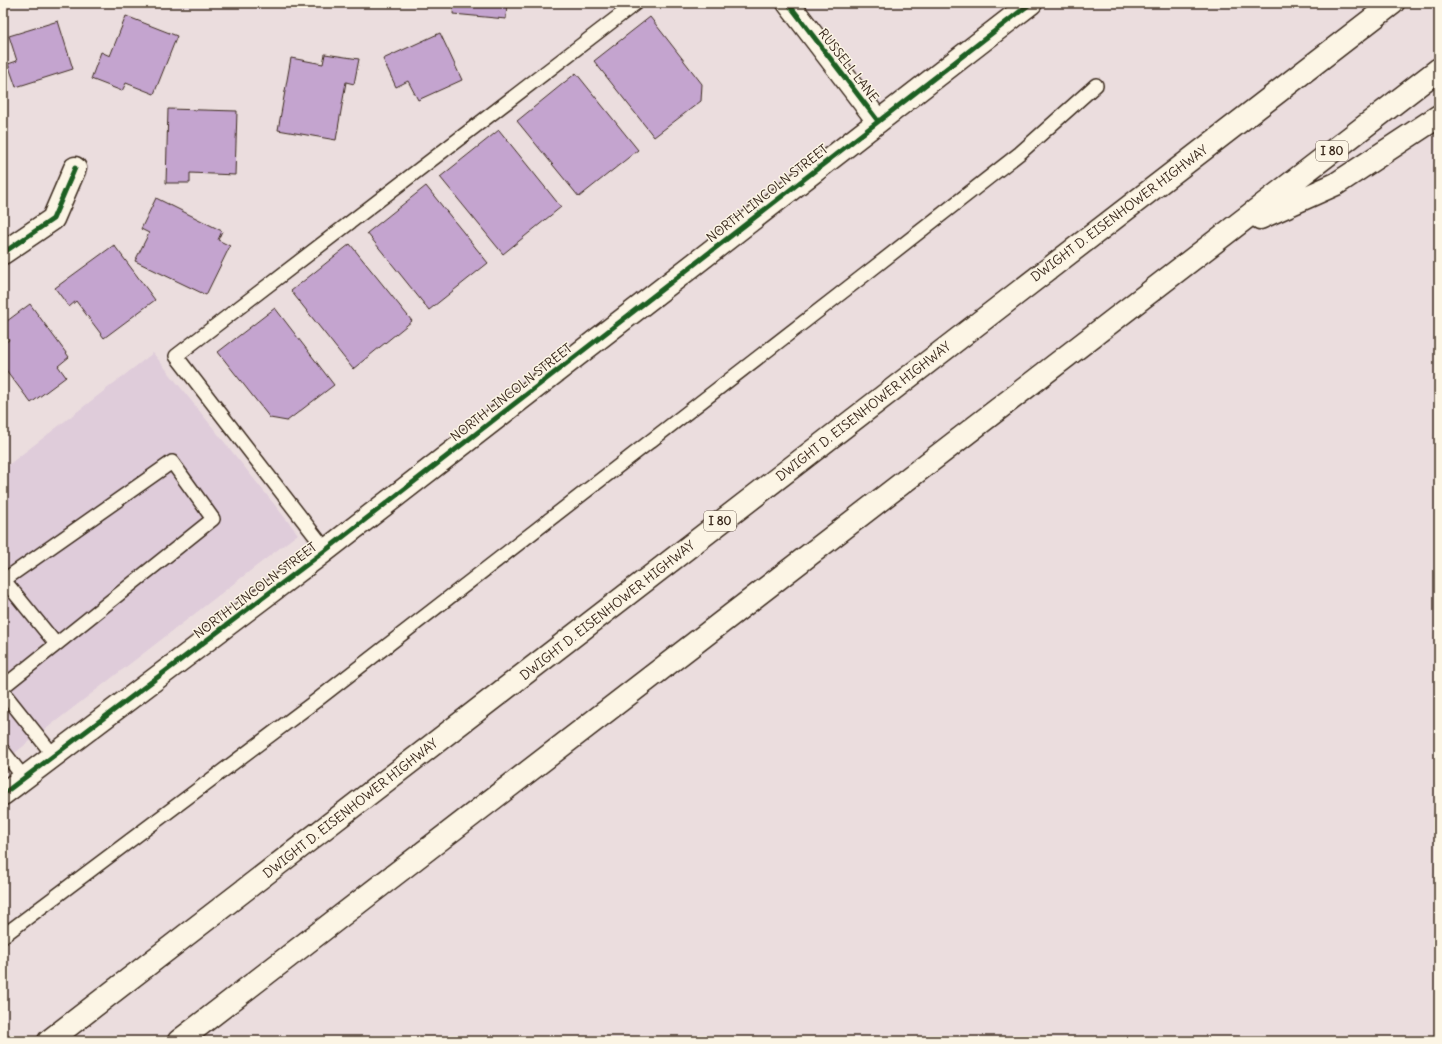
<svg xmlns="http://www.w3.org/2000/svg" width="1442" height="1044" viewBox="0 0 1442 1044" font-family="Delius,sans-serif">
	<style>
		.built { fill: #dfccda }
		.building { fill: #c4a4cf; stroke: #3b2a1e }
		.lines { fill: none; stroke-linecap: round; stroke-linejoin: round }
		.service-casing { stroke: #3b2a1e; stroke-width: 16 }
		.minor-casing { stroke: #3b2a1e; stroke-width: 25 }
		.tertiary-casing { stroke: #3b2a1e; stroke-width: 25 }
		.motorway-casing { stroke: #3b2a1e; stroke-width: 25 }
		.service { stroke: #fcf5e5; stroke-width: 13 }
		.minor { stroke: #fcf5e5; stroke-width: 22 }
		.tertiary { stroke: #fcf5e5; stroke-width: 22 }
		.motorway { stroke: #fcf5e5; stroke-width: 22 }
		.cycleway-casing { stroke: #fcf5e5; stroke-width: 8 }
		.cycleway { stroke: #1b5e20; stroke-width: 5 }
		.labels { text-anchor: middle; stroke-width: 3; stroke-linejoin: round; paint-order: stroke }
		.shield { fill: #fcf5e5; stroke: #75675a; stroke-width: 1 }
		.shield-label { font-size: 12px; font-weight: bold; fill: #3b2a1e }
		.street-label { font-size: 13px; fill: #3b2a1e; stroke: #fcf5e5 }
	</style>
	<rect width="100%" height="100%" fill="#ebddde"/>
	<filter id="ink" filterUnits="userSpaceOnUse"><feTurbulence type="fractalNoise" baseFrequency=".025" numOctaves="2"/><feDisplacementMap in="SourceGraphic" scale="8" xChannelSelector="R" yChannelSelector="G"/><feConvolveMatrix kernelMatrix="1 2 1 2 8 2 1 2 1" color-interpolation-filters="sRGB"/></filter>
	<g filter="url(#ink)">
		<!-- built -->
		<path class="built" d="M153,353L298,534L3,762V469Z"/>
		<!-- building -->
		<path class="building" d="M454,3H507L506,19L453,14Z
			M126,16L177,36L154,94L126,83L122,91L91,79L101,52L110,56Z
			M650,17L702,84L701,101L654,137L594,61Z
			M58,21L73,69L16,87L8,64L17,61L9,36Z
			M440,33L462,80L418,100L408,81L396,87L383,59Z
			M325,54L359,59L354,84L346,82L336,140L278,130L291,58L323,64Z
			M576,73L638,150L579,197L517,121Z
			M168,109L237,111L235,175L190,173V183H166Z
			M499,130L561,207L503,254L440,177Z
			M426,186L488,263L429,310L367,233Z
			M156,198L222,231L218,240L230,246L206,295L135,261L149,233L141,229Z
			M350,244L412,321L353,369L291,291Z
			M114,245L155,300L104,338L76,301L69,307L55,288Z
			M30,304L69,357L58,366L66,377L31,403L3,366V344L9,340L3,331V324Z
			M275,308L334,385L287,421L270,418L218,352Z"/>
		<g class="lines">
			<defs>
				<path id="service" d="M326,550L176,356L636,3
					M3,687L213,519L172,462L4,580L56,644
					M3,692L54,756
					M3,751L24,778
					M3,936L317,700L867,273L1020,153L1096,85"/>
				<path id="minor" d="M788,3L878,121
					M3,253L53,219L75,168"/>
				<path id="tertiary" d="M3,794L326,550L1031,3"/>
				<path id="motorway" d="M1260,218L1336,184L1439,116
					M49,1041L1393,3
					M179,1041L1439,69"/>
			</defs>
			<!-- service casing -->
			<use href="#service" class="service-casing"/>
			<!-- minor casing -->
			<use href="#minor" class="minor-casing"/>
			<!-- tertiary casing -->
			<use href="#tertiary" class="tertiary-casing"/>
			<!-- motorway casing -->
			<use href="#motorway" class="motorway-casing"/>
			<!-- service -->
			<use href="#service" class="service"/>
			<!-- minor -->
			<use href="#minor" class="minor"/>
			<!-- tertiary -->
			<use href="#tertiary" class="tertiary"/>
			<!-- motorway -->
			<use href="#motorway" class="motorway"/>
			<defs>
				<path id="cycleway" d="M788,3L878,121
					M3,253L53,219L75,168
					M3,794L326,550L1031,3"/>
			</defs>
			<!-- cycleway casing -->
			<use href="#cycleway" class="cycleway-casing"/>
			<!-- cycleway -->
			<use href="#cycleway" class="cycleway"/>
		</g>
	</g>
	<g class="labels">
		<!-- shield labels -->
		<g class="shield">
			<rect x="1316" y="141" width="32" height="20" rx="3"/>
			<rect x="704" y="511" width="32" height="20" rx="3"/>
		</g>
		<g class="shield-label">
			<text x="1332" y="155">I 80</text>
			<text x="720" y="525">I 80</text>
		</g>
		<!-- street labels -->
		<g class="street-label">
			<text transform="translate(849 65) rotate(52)" y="5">RUSSELL LANE</text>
			<text transform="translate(767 193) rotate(-38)" y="5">NORTH LINCOLN STREET</text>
			<text transform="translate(1119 213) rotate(-37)" y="5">DWIGHT D. EISENHOWER HIGHWAY</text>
			<text transform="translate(511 392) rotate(-38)" y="5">NORTH LINCOLN STREET</text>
			<text transform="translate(863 411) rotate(-38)" y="5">DWIGHT D. EISENHOWER HIGHWAY</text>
			<text transform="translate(255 590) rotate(-37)" y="5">NORTH LINCOLN STREET</text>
			<text transform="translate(607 610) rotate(-38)" y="5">DWIGHT D. EISENHOWER HIGHWAY</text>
			<text transform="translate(350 808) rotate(-38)" y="5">DWIGHT D. EISENHOWER HIGHWAY</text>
		</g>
	</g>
	<!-- margin -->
	<rect width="1442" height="1044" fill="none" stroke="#fcf5e5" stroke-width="16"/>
	<rect x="8" y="8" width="1426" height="1028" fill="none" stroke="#3b2a1e" stroke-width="1.5" filter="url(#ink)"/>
</svg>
